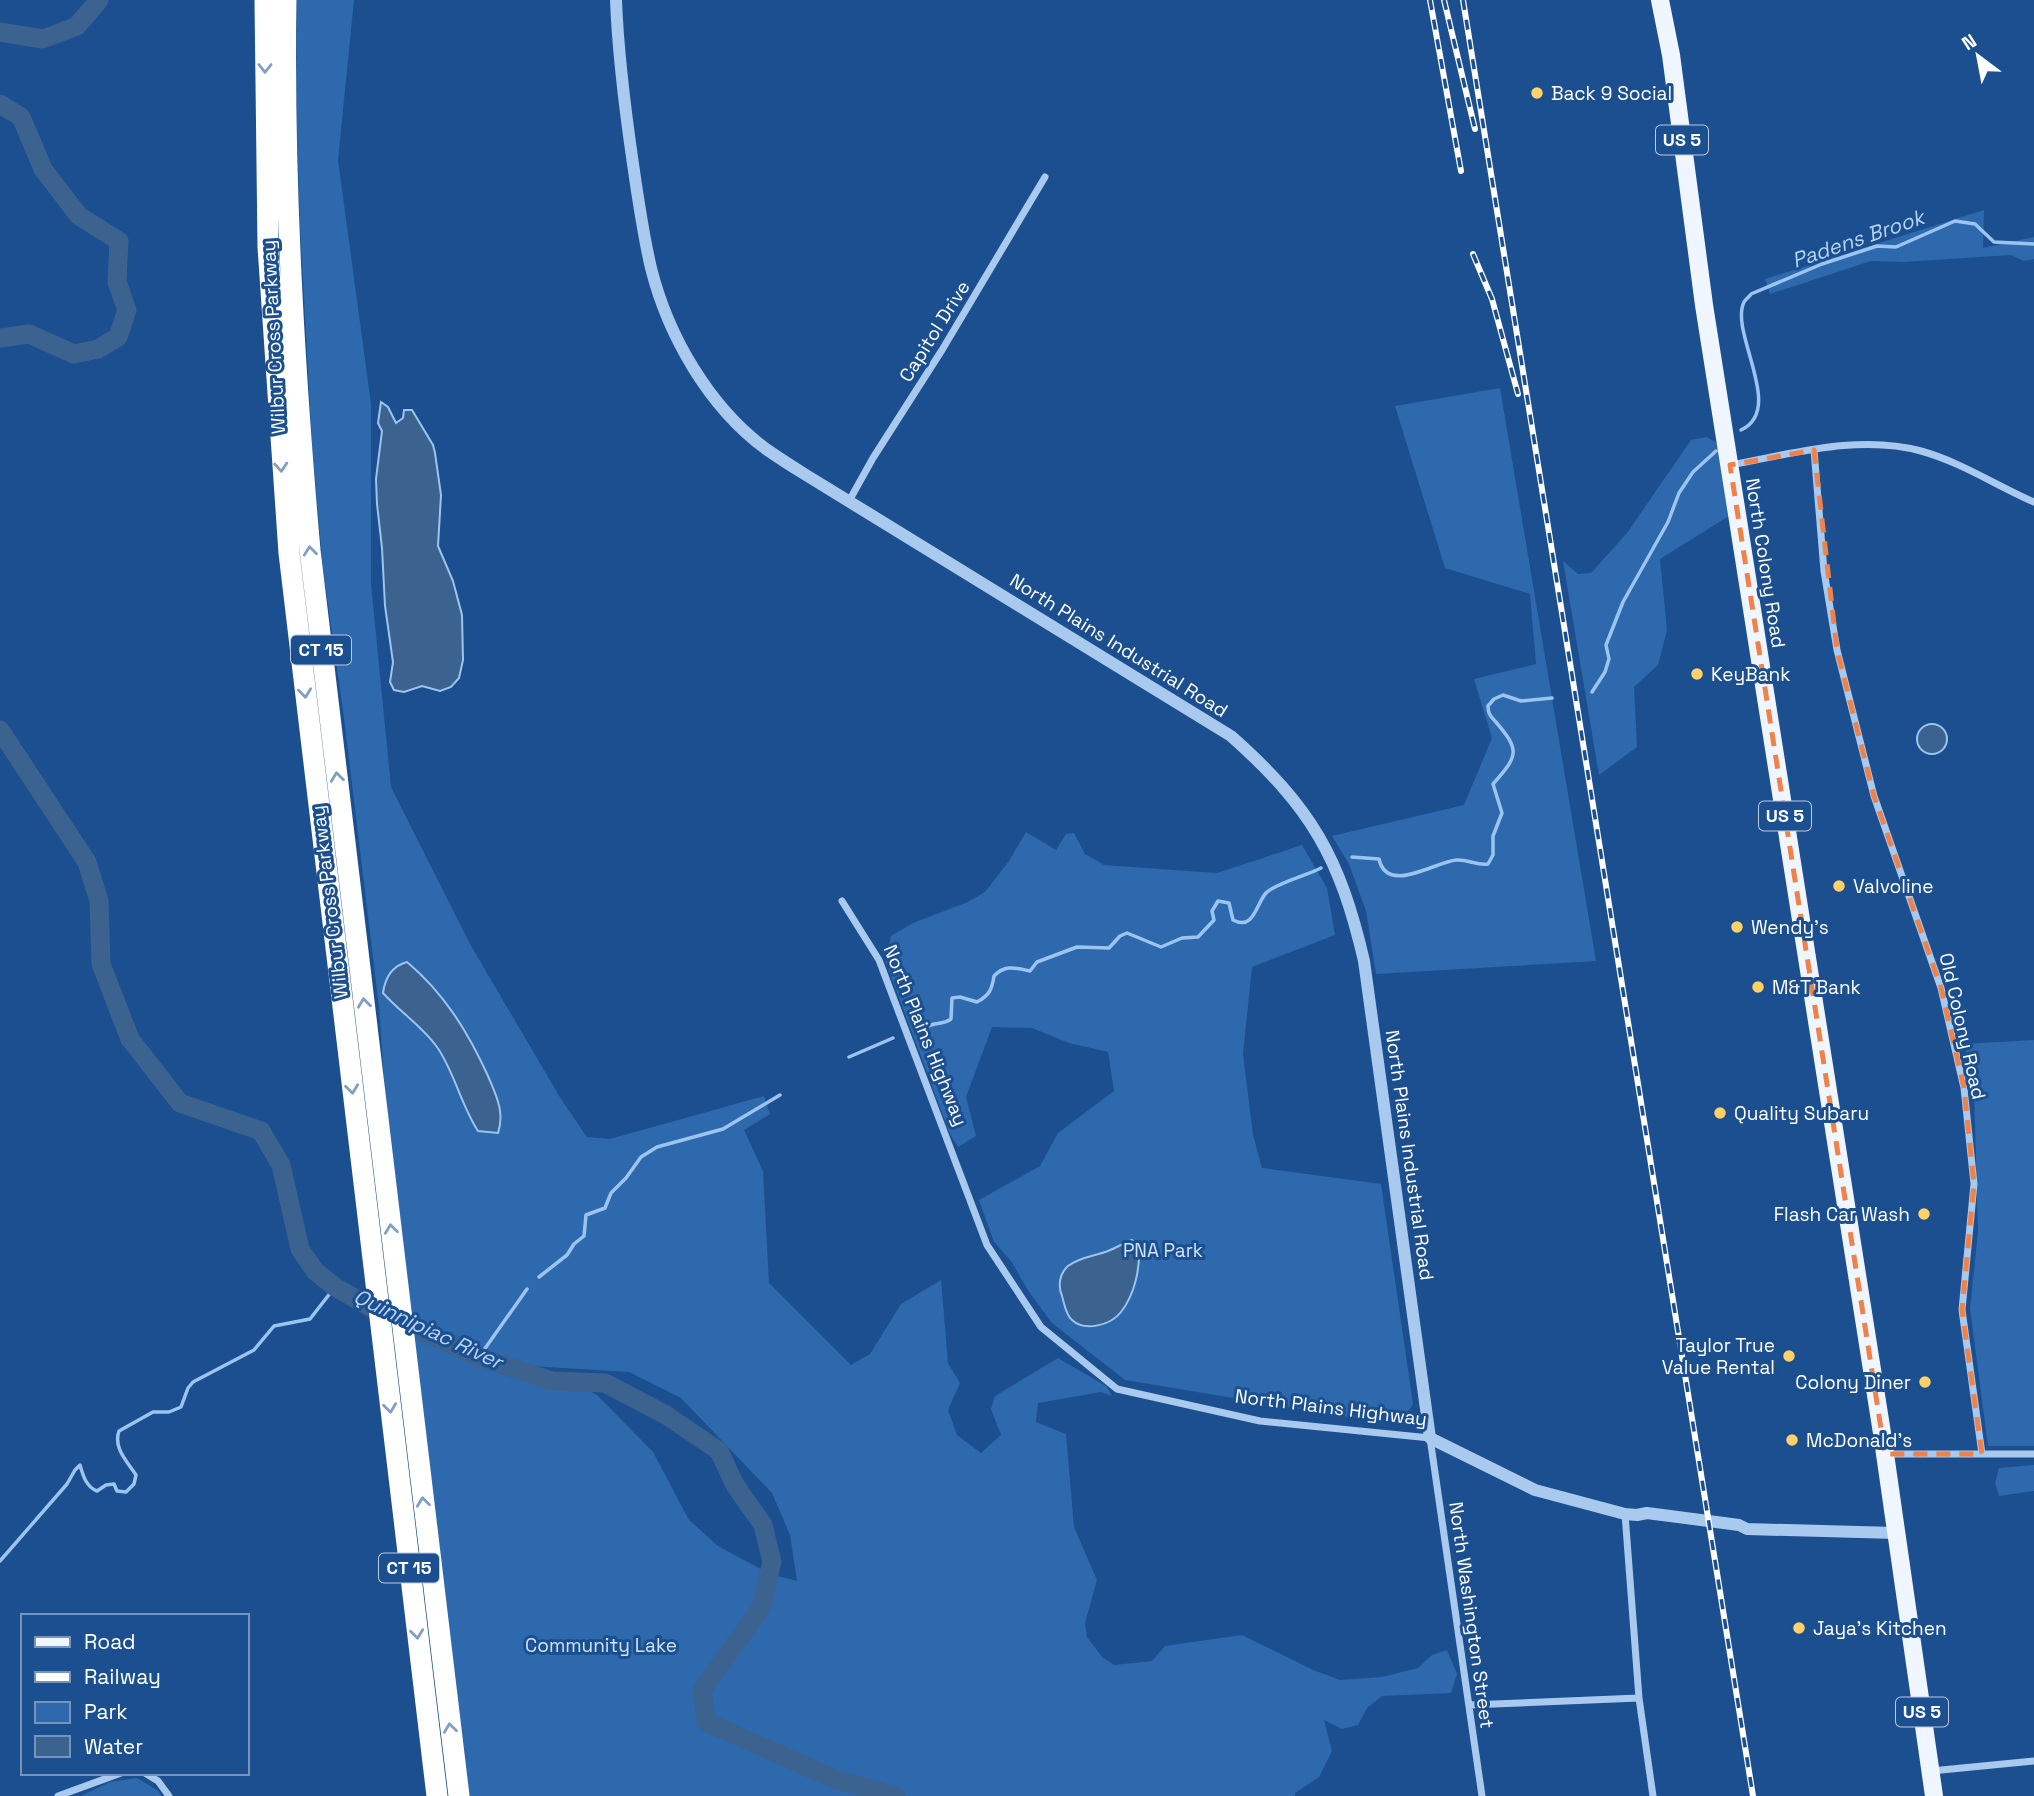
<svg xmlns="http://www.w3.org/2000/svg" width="2034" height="1796" viewBox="0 0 2034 1796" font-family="'Space Grotesk',sans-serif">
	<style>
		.green { fill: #2e69ad; fill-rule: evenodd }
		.water { fill: #3c6290; stroke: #9cc4f0; stroke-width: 2 }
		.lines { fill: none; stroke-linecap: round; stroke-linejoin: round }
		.stream { stroke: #9cc4f0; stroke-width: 3.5 }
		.river { stroke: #3c6290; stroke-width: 19 }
		.minor { stroke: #a9c9ee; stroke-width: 7 }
		.tertiary { stroke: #a9c9ee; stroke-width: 12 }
		.primary { stroke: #f0f6ff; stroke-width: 18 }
		.motorway { stroke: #fff; stroke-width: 21 }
		.rail-casing { stroke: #fff; stroke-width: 6 }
		.rail { stroke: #1b4f8f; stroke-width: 3.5; stroke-dasharray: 10; stroke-linecap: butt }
		.oneway { stroke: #829ec1 }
		.marked { fill: none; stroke: #ee8249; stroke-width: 5; stroke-dasharray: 14 9; stroke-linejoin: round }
		.poi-dot { fill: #ffd166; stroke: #1b4f8f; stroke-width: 2.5 }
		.labels { text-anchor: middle; stroke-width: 6; stroke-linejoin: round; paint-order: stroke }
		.shield { fill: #1b4f8f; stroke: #bbcadd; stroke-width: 2 }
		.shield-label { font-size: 18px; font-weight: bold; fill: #fff }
		.poi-label { font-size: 19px; fill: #fff; stroke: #1b4f8f; text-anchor: start }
		.street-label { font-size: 19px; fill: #fff; stroke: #1b4f8f }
		.park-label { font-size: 19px; fill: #cfe3fa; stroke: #1b4f8f }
		.water-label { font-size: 21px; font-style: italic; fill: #b5d3f5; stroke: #1b4f8f }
	</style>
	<rect width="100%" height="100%" fill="#1b4f8f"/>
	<!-- green -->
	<path class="green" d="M297,0H354L338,160L371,404V584L391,787L470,944L561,1099L587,1137L610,1139L764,1096L770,1114L744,1130L763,1171L769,1283L851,1365L870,1354L901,1304L941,1280L948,1363L960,1383L948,1410L957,1435L981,1453L1001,1435L991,1409L995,1396L1058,1358L1106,1386L1112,1396L1101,1392L1038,1403L1036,1422L1066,1434L1074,1527L1097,1580L1085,1623L1087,1637L1102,1657L1114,1665L1152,1661L1165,1646L1242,1635L1313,1670L1340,1680L1382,1677L1418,1668L1432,1655L1447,1650L1457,1674L1451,1693L1382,1696L1367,1708L1358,1725L1342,1729L1324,1720L1332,1751L1319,1777L1295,1793V1796H469L385,1092L379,1007L344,718L323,568L312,445L300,226L296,99ZM515,1365L629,1372L681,1398L772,1493L790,1535L797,1581L770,1574L718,1546L689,1520L653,1452L597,1395L563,1376L523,1370Z
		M1984,210L1983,248L2034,237V259L2024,261L2011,255L1904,262L1871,261L1770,294L1765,279Z
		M1500,388L1596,961L1376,974L1366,911L1349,864L1332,836L1464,805L1492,738L1474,679L1536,664L1530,594L1445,568L1395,406Z
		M1707,437L1717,443L1729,516L1660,559L1667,630L1658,665L1634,687L1637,747L1599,775L1563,561L1578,574L1591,573L1627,533L1691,440Z
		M1026,832L1056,850L1066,834L1074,833L1085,854L1104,865L1217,873L1302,845L1327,888L1335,935L1252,967L1243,1054L1253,1135L1262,1168L1381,1184L1413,1404C1402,1421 1399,1422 1378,1422L1125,1380L1052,1323L1029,1292L1011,1261L994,1242L979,1200L1040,1166L1058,1133L1114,1091L1108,1052L1069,1043L1032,1028L992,1027L966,1097L976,1136L958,1147L950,1134L885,960L891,936L913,923L968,902L985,892L1009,861Z
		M2034,1040V1446H1988L1970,1308L1978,1232L1974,1087L1964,1044Z
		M2034,1465V1491L1999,1496L1995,1483L1999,1468Z
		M137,1778L157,1790L162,1796H81L110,1782Z"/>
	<!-- water -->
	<path class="water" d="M381,402L388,407L396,423L403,418L404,410H412L433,445L435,453L441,495L438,546L453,581L462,615L463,660L459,678L451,687L440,691L422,686L404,692L394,690L390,682L393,662L385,606L382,548L377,504L376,479L382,431L378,423Z
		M1917 739a15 15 0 1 1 30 0a15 15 0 1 1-30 0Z
		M407,962C444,993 468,1032 488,1076C496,1095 505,1112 498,1133L478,1131C461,1105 454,1071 437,1047C422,1026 400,1012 383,993C385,978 392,966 407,962Z
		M1132,1240L1139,1246C1140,1269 1135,1294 1121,1312C1111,1325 1085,1332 1072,1320C1066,1315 1064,1303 1062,1296C1058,1286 1059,1274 1068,1266C1079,1257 1095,1256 1108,1251C1116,1248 1124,1243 1132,1240Z"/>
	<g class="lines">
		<!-- stream -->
		<path class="stream" d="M1741,430C1786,409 1729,333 1744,302C1744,301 1751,295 1751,294L1822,264L1877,246L1896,247L1955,221L1975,224L1994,242L2034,244
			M1592,692L1605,672L1609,659L1606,645L1623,602L1668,522L1679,493L1693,472L1716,451
			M1352,857L1379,859C1387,895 1435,862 1456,860C1468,859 1477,866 1488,864L1493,855V836L1502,813L1493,784C1519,755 1520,750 1495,721C1490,716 1488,713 1488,706L1494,699L1503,695L1521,701L1552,698
			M923,1029C934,1021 941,1026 951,1019L952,998L960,997L977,1002C990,995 992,989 994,976C1005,964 1016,968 1030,971L1037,962L1077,947L1109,948L1120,936L1127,933L1161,947L1182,938L1198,937L1214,920L1212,911L1218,901L1229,903L1233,920C1254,931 1256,904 1266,893C1274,884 1308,875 1321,868
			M849,1057L893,1038
			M539,1277L567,1255L574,1244L584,1236L586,1215L605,1208L611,1193L626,1178L641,1157L657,1147L723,1129L780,1095
			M479,1357L527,1289
			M0,1561L67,1484L75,1470L80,1465C83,1475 86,1487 97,1491L106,1485L114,1484L117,1491L126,1492L134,1484L136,1475C127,1461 113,1448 119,1431L153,1412H169L181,1407L188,1388L193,1382L254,1350L274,1326L310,1319L335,1287"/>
		<!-- river -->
		<path class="river" d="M0,32L43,39L77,26L99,0
			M0,104L21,117L43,169L79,216L119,241L117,282L127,310L118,337L98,349L74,354L29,334L0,338
			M0,730L87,862L99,901L101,964L130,1039L180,1103L261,1131L281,1165L300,1249L315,1271L335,1287L370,1307L479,1357L552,1381L605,1383L666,1415L719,1451L735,1485L763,1525L772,1562L761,1608L702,1690L706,1722L837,1780L896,1796"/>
		<!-- minor -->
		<path class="minor" d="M1814,450L1824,571L1837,650L1874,796L1941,988L1964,1088L1974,1184L1962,1310L1982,1454
			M1730,465C1792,454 1859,434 1921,451C1961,462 1997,486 2034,502
			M849,501L873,458L942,350L1045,177
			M842,901L879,960L987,1245L1041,1327L1117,1389L1260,1421L1430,1438L1482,1796
			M1885,1454H2034
			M1625,1514L1639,1698L1653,1796
			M1469,1705L1639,1698
			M1931,1771L2034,1761
			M145,1773L158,1781L169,1796
			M58,1796L121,1773"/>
		<!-- tertiary -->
		<path class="tertiary" d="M616,0C618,55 625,109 633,164C638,199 643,234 651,268C668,336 709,407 766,449C779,458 793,467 806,475L1231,736C1311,807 1340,857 1364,961L1430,1438L1535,1490L1625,1514L1637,1515L1647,1513L1739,1525L1747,1529L1896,1533"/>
		<!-- primary -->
		<path class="primary" d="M1660,0L1671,55L1704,305L1882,1433L1934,1796"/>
		<!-- motorway -->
		<path class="motorway" d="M265,0L268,247L289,553L437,1796
			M286,0C283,183 294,368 310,550L459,1796"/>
		<defs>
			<path id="rail" d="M1430,0L1461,171
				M1444,0L1475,129
				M1463,0L1753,1796
				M1473,254L1492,299L1518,394"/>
		</defs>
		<!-- rail casing -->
		<use href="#rail" class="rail-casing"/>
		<!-- rail -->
		<use href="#rail" class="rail"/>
	</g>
	<!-- one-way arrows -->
	<defs><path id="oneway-chevron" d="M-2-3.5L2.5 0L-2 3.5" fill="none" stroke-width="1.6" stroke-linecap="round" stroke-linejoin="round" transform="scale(1.75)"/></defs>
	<g class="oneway">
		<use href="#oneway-chevron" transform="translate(265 68) rotate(90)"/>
		<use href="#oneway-chevron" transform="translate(281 467) rotate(86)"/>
		<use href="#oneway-chevron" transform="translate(310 551) rotate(-96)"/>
		<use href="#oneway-chevron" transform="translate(305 693) rotate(83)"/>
		<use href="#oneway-chevron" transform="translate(337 777) rotate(-97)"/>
		<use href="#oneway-chevron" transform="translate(364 1003) rotate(-97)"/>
		<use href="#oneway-chevron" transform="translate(352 1089) rotate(83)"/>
		<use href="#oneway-chevron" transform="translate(391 1229) rotate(-97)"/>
		<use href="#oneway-chevron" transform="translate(390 1408) rotate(83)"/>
		<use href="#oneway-chevron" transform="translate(423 1502) rotate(-97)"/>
		<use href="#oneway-chevron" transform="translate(417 1634) rotate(83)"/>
		<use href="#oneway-chevron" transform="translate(450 1728) rotate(-97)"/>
	</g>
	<!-- marked area -->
	<path class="marked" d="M1814,450L1837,650L1874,796L1941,988L1964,1088L1974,1184L1962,1310L1982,1454H1885L1730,465Z"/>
	<!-- markers -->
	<g class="poi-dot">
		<circle cx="1537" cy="93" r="7"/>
		<circle cx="1697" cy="674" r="7"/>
		<circle cx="1839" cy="886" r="7"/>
		<circle cx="1737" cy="927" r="7"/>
		<circle cx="1758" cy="987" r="7"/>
		<circle cx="1720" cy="1113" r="7"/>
		<circle cx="1924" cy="1214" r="7"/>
		<circle cx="1789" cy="1356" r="7"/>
		<circle cx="1925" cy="1382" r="7"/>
		<circle cx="1792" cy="1440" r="7"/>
		<circle cx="1799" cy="1628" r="7"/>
	</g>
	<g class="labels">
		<!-- shield labels -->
		<g class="shield">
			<rect x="1656" y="125.5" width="52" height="29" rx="5"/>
			<rect x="291" y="635.5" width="60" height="29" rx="5"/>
			<rect x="1759" y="801.5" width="52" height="29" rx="5"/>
			<rect x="379" y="1553.5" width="60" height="29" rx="5"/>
			<rect x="1896" y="1697.5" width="52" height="29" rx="5"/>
		</g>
		<g class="shield-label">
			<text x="1682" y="146">US 5</text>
			<text x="321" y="656">CT 15</text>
			<text x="1785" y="822">US 5</text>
			<text x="409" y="1574">CT 15</text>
			<text x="1922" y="1718">US 5</text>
		</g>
		<!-- poi labels -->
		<g class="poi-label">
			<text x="1551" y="100">Back 9 Social</text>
			<text x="1711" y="681">KeyBank</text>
			<text x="1853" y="893">Valvoline</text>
			<text x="1751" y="934">Wendy's</text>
			<text x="1772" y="994">M&amp;T Bank</text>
			<text x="1734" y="1120">Quality Subaru</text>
			<text x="1910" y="1221" text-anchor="end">Flash Car Wash</text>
			<text x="1775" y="1352" text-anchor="end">Taylor True<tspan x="1775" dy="22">Value Rental</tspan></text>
			<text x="1911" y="1389" text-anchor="end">Colony Diner</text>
			<text x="1806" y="1447">McDonald's</text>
			<text x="1813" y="1635">Jaya’s Kitchen</text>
		</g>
		<!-- street labels -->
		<g class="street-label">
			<text transform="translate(934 331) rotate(-58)" y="7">Capitol Drive</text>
			<text transform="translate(273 337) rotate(-93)" y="7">Wilbur Cross Parkway</text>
			<text transform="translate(1766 563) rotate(81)" y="7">North Colony Road</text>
			<text transform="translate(1119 645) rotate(32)" y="7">North Plains Industrial Road</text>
			<text transform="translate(329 902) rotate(-97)" y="7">Wilbur Cross Parkway</text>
			<text transform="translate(1963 1026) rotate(77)" y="7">Old Colony Road</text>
			<text transform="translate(926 1035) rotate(68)" y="7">North Plains Highway</text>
			<text transform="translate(1410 1155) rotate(82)" y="7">North Plains Industrial Road</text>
			<text transform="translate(1331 1407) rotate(7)" y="7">North Plains Highway</text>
			<text transform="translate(1472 1615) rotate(82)" y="7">North Washington Street</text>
		</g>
		<!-- park labels -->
		<g class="park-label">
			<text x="1163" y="1257">PNA Park</text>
			<text x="601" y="1652">Community Lake</text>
		</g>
		<!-- water labels -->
		<g class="water-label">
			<text transform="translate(1858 239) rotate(-19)" y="7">Padens Brook</text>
			<text transform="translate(428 1329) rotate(25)" y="7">Quinnipiac River</text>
		</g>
	</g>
	<!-- legend -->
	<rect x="21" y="1614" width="228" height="161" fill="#1b4f8f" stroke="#7695bc" stroke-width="2"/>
	<rect x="35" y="1637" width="35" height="10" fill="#f0f6ff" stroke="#7695bc" stroke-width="2"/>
	<text x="84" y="1649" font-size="21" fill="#ffffff">Road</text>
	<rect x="35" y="1672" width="35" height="10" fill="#ffffff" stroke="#7695bc" stroke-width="2"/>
	<text x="84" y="1684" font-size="21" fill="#ffffff">Railway</text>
	<rect x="35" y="1702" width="35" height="21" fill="#2e69ad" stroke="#7695bc" stroke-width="2"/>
	<text x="84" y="1719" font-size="21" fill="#ffffff">Park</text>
	<rect x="35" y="1736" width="35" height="21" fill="#3c6290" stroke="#7695bc" stroke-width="2"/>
	<text x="84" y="1754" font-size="21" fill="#ffffff">Water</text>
	<!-- north arrow -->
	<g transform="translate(1978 56) rotate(328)" stroke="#1b4f8f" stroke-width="5" paint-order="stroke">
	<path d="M0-5L12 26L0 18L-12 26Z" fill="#ffffff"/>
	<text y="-10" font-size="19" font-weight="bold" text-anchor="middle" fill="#ffffff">N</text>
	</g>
</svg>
